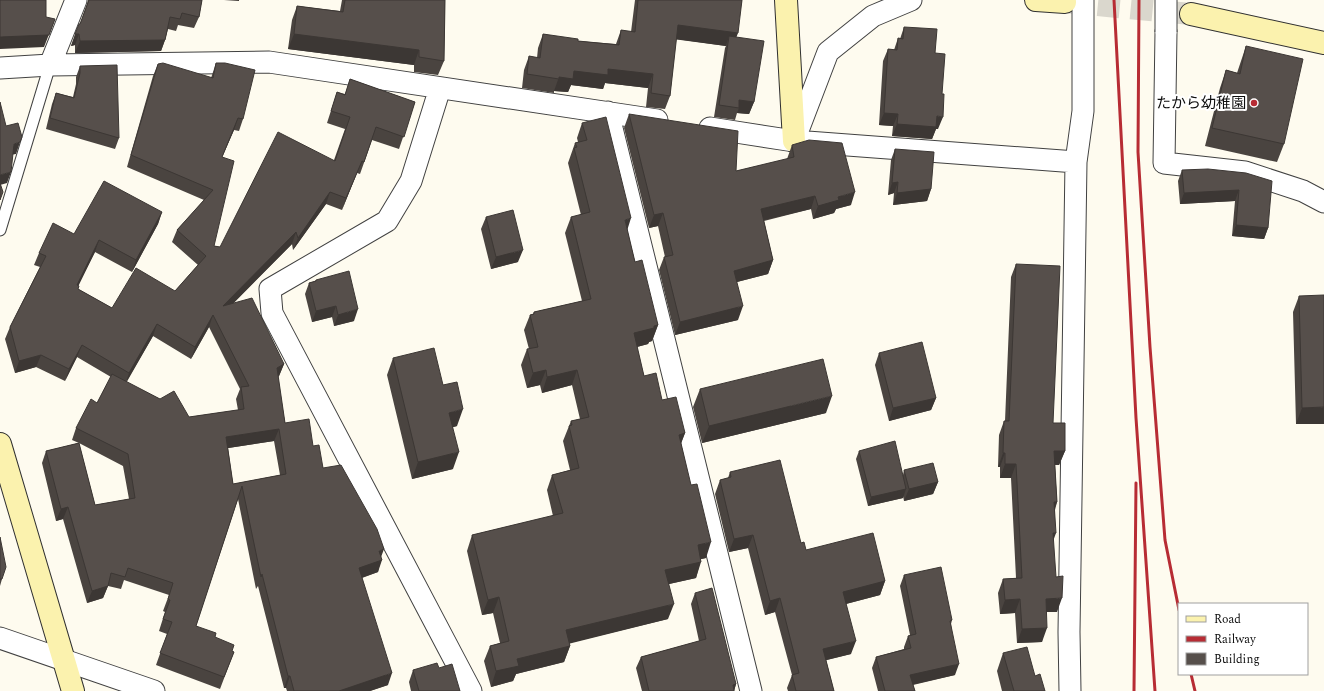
<svg xmlns="http://www.w3.org/2000/svg" width="1324" height="691" viewBox="0 0 1324 691" font-family="Spectral,'Noto Sans JP',serif">
	<style>
		.lines { fill: none; stroke-linecap: round; stroke-linejoin: round }
		.secondary-tunnel { stroke: #dad7cd; stroke-width: 22; stroke-dasharray: 22 11; stroke-linecap: butt }
		.lane-casing { stroke: #414141; stroke-width: 13 }
		.street-casing { stroke: #414141; stroke-width: 23 }
		.secondary-casing { stroke: #303030; stroke-width: 24 }
		.lane { stroke: #fff; stroke-width: 11 }
		.street { stroke: #fff; stroke-width: 21 }
		.secondary { stroke: #fbf2ae; stroke-width: 22 }
		.rail { stroke: #b72c34; stroke-width: 3 }
		.street-bridge-casing { stroke: #414141; stroke-width: 23; stroke-linecap: butt }
		.street-bridge { stroke: #fff; stroke-width: 21 }
		.wall { fill: #4a4440; fill-rule: evenodd }
		.shaded-wall { fill: #3c3734 }
		.building { fill: #564f4b; stroke: #3c3734; fill-rule: evenodd }
		.poi-dot { fill: #b72c34; stroke: #fff; stroke-width: 1.5 }
		.labels { text-anchor: middle; stroke-width: 4; stroke-linejoin: round; paint-order: stroke }
		.poi-label { font-size: 15px; fill: #0e0e0e; stroke: #fff; text-anchor: end }
	</style>
	<rect width="100%" height="100%" fill="#fefbef"/>
	<g class="lines">
		<!-- secondary-tunnel -->
		<path class="secondary-tunnel" d="M1065,2L1191,14"/>
		<defs>
			<path id="lane" d="M0,230L50,65"/>
			<path id="street" d="M1166,32L1164,163L1245,172L1303,191L1324,202
				M50,65L76,0
				M0,68L50,65L269,62L657,120
				M440,88L411,181L387,221L270,289L272,313L471,691
				M608,112L751,691
				M710,128L794,141L1076,162L1069,632L1070,691
				M794,141L828,52L873,16L911,0
				M1076,162L1083,111V0
				M0,638L154,691"/>
			<path id="secondary" d="M786,0L794,141
				M1036,0L1065,2
				M1191,14L1324,43
				M0,444L73,691"/>
		</defs>
		<!-- lane casing -->
		<use href="#lane" class="lane-casing"/>
		<!-- street casing -->
		<use href="#street" class="street-casing"/>
		<!-- secondary casing -->
		<use href="#secondary" class="secondary-casing"/>
		<!-- lane -->
		<use href="#lane" class="lane"/>
		<!-- street -->
		<use href="#street" class="street"/>
		<!-- secondary -->
		<use href="#secondary" class="secondary"/>
		<!-- rail -->
		<path class="rail" d="M1114,0L1136,418L1155,691
			M1139,0L1138,152L1150,347L1165,540L1179,610
			M1191,674L1195,691
			M1134,691L1136,483"/>
		<defs>
			<path id="street-bridge" d="M1166,0V32"/>
		</defs>
		<!-- street-bridge casing -->
		<use href="#street-bridge" class="street-bridge-casing"/>
		<!-- street-bridge -->
		<use href="#street-bridge" class="street-bridge"/>
	</g>
	<!-- wall -->
	<path class="wall" d="M88,0H202L199,17L194,28L178,25L176,31L168,29L165,40L161,51L75,53V45L71,46L80,24L87,4Z
		M342,0H445L444,61L438,75L414,72V65L288,49L292,20L297,6L340,11Z
		M635,0H742L736,37L754,102L749,114L737,113L735,120L714,117L725,48L726,46L676,39L670,96L665,109L646,107L648,88L605,83L603,89L571,85L568,92L554,91V93L522,88L524,70L529,56L537,58L538,48L543,34L578,41L616,44L621,30L631,32Z
		M904,27L935,53L938,129H936L932,139L892,136L893,126L879,125L883,61L888,49L894,50L898,38L900,39Z
		M1246,46L1284,144L1277,162L1205,146L1220,88L1226,70L1237,73Z
		M216,63L243,119L239,131L234,130L222,157L214,246L220,247L334,160L345,129L327,123L337,92L345,94L350,79L415,102L399,149L372,140L360,174L357,173L342,210L326,204L293,250L292,244L233,303L284,364L279,376L278,377L285,423L313,446L323,468L381,557L378,572L362,578L388,685L370,691H287L286,688H284L258,586L256,589L238,499L196,626L215,637L232,651L234,652L220,689L156,665L167,634L159,631L165,612L163,611L169,595L124,580L121,589L108,586L103,598L87,603L63,519L56,521L42,463L46,451L79,443L72,440L76,428L97,403L111,377L77,357L65,381L36,367L15,373L5,339L10,327L40,267L34,265L39,253L74,234L162,212L158,224L132,272L95,252L78,285V289L112,308L175,291L198,265L172,242L177,230L204,200L127,167L153,76L158,64L211,78ZM209,327L240,389L236,399L238,410L189,417L160,399L126,382L153,336L191,359ZM274,441L280,475L233,484L228,448ZM79,443L123,466L129,499L95,505Z
		M80,66L119,138L115,149L46,129L52,104L56,93L73,97L76,84V77Z
		M629,114L736,171L787,159L792,145L851,205L836,209L834,213L813,219L811,209L764,221L773,260L768,274L737,282L738,320L675,335L659,270L664,257H665L658,226L649,228L624,128Z
		M582,123L627,229L635,262L658,325L652,341L649,342L648,344L637,347L644,376L662,400L685,433L681,443L706,558L701,559L696,578L669,584L668,619L569,643L570,646L564,662L516,674L513,681L491,687L484,661L490,646L500,643L493,613L482,615L467,551L472,535L553,516L547,490L552,475L570,470L563,441L571,421L580,419L572,385L542,393L540,385L527,388L521,365L527,349H529L524,330L530,315L533,314L534,312L582,301L565,233L571,217L581,215L568,163L575,143L578,142L577,138Z
		M895,149L931,189L927,201L893,205L894,193L888,195L891,160Z
		M1182,170L1246,173L1268,228L1264,239L1232,236L1235,201L1180,204L1178,181Z
		M486,217L518,262L491,269L481,229Z
		M1016,264L1053,423L1065,451L1059,465H1055L1057,502L1055,510L1053,540L1057,612H1046L1042,642L1017,643L1015,613L1000,614L998,593L1003,579L1016,578L1011,478H1000V467H998L999,435L1004,421H1005L1011,277Z
		M316,280L354,321L334,326L332,317L312,322L305,294L309,283L315,281Z
		M1299,296L1324,424H1296L1293,312Z
		M879,353L936,398L931,410L889,421L875,365Z
		M393,358L443,385L457,426L453,427V469L412,479L387,375Z
		M700,389L826,413L702,443L693,407Z
		M859,451L903,475L904,470L938,482L933,494L904,501L903,496V498L868,506L856,459Z
		M730,472L801,543L806,550L885,581L880,595L846,604L851,654L826,660L834,691H788L787,688L792,675L775,612L765,615L748,548L729,552L715,494L720,480L728,478Z
		M0,537L2,579L0,586Z
		M904,575L952,620L951,624L955,675L913,685L915,691H878L872,668L876,657L904,649V647L908,636L910,635L900,586Z
		M695,593L736,684L734,691H642L636,668L641,657L699,641L691,604Z
		M1003,653L1035,676L1045,691H1002L997,671Z
		M439,668L460,691H411L409,682L413,670Z"/>
	<!-- shaded-wall -->
	<path class="shaded-wall" d="M224,0H239V1Z
		M55,19L44,47L0,49V37Z
		M678,25L738,33L733,46L729,36L726,46L673,39Z
		M75,34H79L75,45L71,46Z
		M294,34L419,50L414,65L288,49Z
		M165,40L161,51L75,53L80,41Z
		M608,69L653,74L648,88L605,83L603,89L571,85L568,92L554,91L559,77L574,71Z
		M739,100L754,102L749,114L737,113L739,108Z
		M884,113L898,114L893,126L879,125Z
		M937,116L943,117L938,129H936L932,139L892,136L897,124Z
		M238,118L234,130L217,169L222,157Z
		M20,142L16,154L10,155L14,144Z
		M362,161L357,173L342,210L346,198Z
		M11,172L7,183L0,185V175Z
		M898,182L894,193L888,195L892,183Z
		M931,189L927,201L893,205L897,193Z
		M1239,190L1235,201L1180,204L1184,193Z
		M330,192L326,204L293,250L298,238Z
		M855,192L851,205L836,209L834,213L813,219L818,206L838,197Z
		M815,196L811,209L756,222L761,209Z
		M162,212L158,224L132,272L136,260Z
		M663,213L658,226L649,228L654,215Z
		M631,218L626,234L625,220Z
		M1236,225L1268,228L1264,239L1232,236Z
		M296,232L292,244L219,318L223,306Z
		M99,240L95,252L73,297L77,285Z
		M523,250L518,262L491,269L496,257Z
		M773,260L768,274L729,284L734,271Z
		M336,306L332,317L312,322L316,311Z
		M743,306L738,320L675,335L680,322Z
		M358,309L354,321L334,326L338,315Z
		M213,315L209,327L191,359L195,347Z
		M157,324L153,336L125,385L129,373Z
		M658,325L652,341L649,342L648,344L629,349L634,333Z
		M82,345L77,357L65,381L69,369Z
		M41,355L36,367L15,373L19,361Z
		M284,364L279,376L272,380L277,368Z
		M546,370L540,385L527,388L533,373Z
		M577,370L572,385L542,393L547,377Z
		M832,396L826,413L702,443L709,426Z
		M936,398L931,410L889,421L893,408Z
		M1324,407V424H1296L1302,408Z
		M463,409L457,426L443,430L449,413Z
		M279,429L274,441L222,449L226,437Z
		M685,433L679,449V435Z
		M1054,451H1065L1059,465L1049,464Z
		M459,452L453,469L412,479L418,462Z
		M1003,453H1005L1000,467H998Z
		M1005,464H1016L1011,478H1000Z
		M938,482L933,494L904,501L909,489Z
		M906,489L903,498L868,506L871,497Z
		M1054,502H1057L1052,516Z
		M68,507L63,519L56,521L61,509Z
		M1053,533H1056L1051,547Z
		M753,535L748,548L729,552L734,539Z
		M711,542L706,558L692,561L698,545Z
		M384,549L380,560H382L378,572L355,580L359,568L379,551Z
		M701,562L696,578L660,586L665,570Z
		M885,581L880,595L838,606L843,592Z
		M108,586L103,598L87,603L92,591Z
		M499,597L493,613L482,615L488,600Z
		M780,598L775,612L765,615L770,601Z
		M1062,598L1057,612H1040L1046,599Z
		M1020,599L1015,613L1000,614L1005,600Z
		M674,604L668,619L560,646L566,630Z
		M1047,628L1042,642L1017,643L1022,629Z
		M856,641L851,654L819,662L823,649Z
		M570,646L564,662L516,674L513,681L491,687L496,671L517,659Z
		M959,664L955,675L906,686L910,675Z
		M392,673L388,685L370,691H339Z
		M288,676H290L286,688H284Z
		M736,684L734,691L733,685Z"/>
	<!-- building -->
	<path class="building" d="M0,0H46V17L55,19L49,35L0,37Z
		M89,0H202L199,17L182,13L180,19L170,17L165,40L80,41L79,34H75L79,24H80Z
		M345,0H445L444,61L419,57V50L294,34L297,6L343,12Z
		M638,0H742L738,33L678,25L670,96L651,93L653,74L608,69V75L574,71L573,79L559,77V79L527,74L529,56L540,58L543,34L578,39V41L619,45L621,30L635,32Z
		M904,27L937,29L935,53L945,54L942,94H944L943,117L937,116L936,127L897,124L898,114L884,113L888,49L897,50L898,38L903,39Z
		M729,36L764,41L754,102L739,100V108L719,105Z
		M1246,46L1303,59L1284,144L1212,128L1226,70L1240,74Z
		M163,63L213,78L216,63H225L255,70L243,119L238,118L222,157L234,161L214,246L220,247L278,132L335,161L350,117L331,111L337,92L345,95L350,79L415,102L404,137L376,127L364,162L362,161L346,198L330,192L298,238L296,232L223,306L252,298L284,364L277,368L285,423L309,419L313,446L319,445L323,468L341,465L377,529L384,549L379,551L382,560L359,568L392,673L339,691H294L290,676H288L262,574L261,577L242,486L196,626L216,633L215,637L234,645L232,651L234,652L224,677L160,653L172,622L163,619L170,600L168,599L173,583L128,568L125,577L111,573L108,586L92,591L68,507L61,509L46,451L79,443L95,505L135,498L128,454L76,428L91,399L97,403L112,374L160,399L174,391L189,417L244,409L241,387L249,386L213,315L195,347L157,324L129,373L82,345L69,369L41,355L19,361L10,327L46,256L39,253L53,223L74,234L104,181L162,212L136,260L99,240L77,285L79,286L78,289L112,308L136,268L175,291L206,256L177,230L213,190L131,155L158,64ZM279,429L286,474L233,484L226,437Z
		M117,65L119,138L50,118L56,93L74,98L80,73V66Z
		M0,102L6,126L18,123L22,137L20,142L14,144L11,172L0,175Z
		M629,114L738,131L736,171L794,157L792,145L809,140L842,143L855,192L838,197L839,200L818,206L815,196L761,209L773,260L734,271L743,306L680,322L664,257L673,255L663,213L654,215Z
		M606,117L631,218L625,220L635,262L642,260L658,325L654,326V328L634,333L644,376L656,373L662,400L676,397L685,433L679,435L691,485L697,484L711,542L698,545L701,562L665,570L674,604L566,630L570,646L517,659L519,666L496,671L490,646L509,641L499,597L488,600L472,535L563,513L552,475L579,468L569,426L572,425L571,421L589,417L577,370L547,377L546,370L533,373L527,349L538,347L530,315L534,314V312L591,299L571,217L590,212L574,148L577,147L575,143L587,140L582,123Z
		M895,149L934,152L931,189L897,193L898,182L892,183Z
		M1208,169L1246,173L1272,181L1268,228L1236,225L1239,190L1184,193L1182,170Z
		M0,183L3,192L0,200Z
		M513,210L523,250L496,257L486,217Z
		M1016,264L1060,266L1053,423H1065V451H1054L1057,502H1054L1056,533H1053L1056,577L1063,576L1062,598L1046,599L1047,628L1022,629L1020,599L1005,600L1003,579L1022,578L1016,464H1005V453H1003L1004,421H1009Z
		M349,271L358,309L338,315L336,306L316,311L309,283L316,281V280Z
		M1324,295V407L1302,408L1299,296Z
		M922,342L936,398L893,408L879,353Z
		M434,348L443,385L457,382L463,409L449,413L459,452L418,462L393,358Z
		M823,359L832,396L709,426L700,389Z
		M895,441L906,489L871,497L859,451Z
		M780,460L801,543L804,542L806,550L873,533L885,581L843,592L856,641L823,649L834,691H796L792,675L799,673L780,598L770,601L753,535L734,539L720,480L731,477L730,472Z
		M933,463L938,482L909,489L904,470Z
		M0,537L6,567L2,579H0V580Z
		M941,567L952,620L950,621L959,664L910,675L915,691H885L876,657L911,648L908,636L916,634L904,575Z
		M712,588L736,684L733,685L734,691H649L641,657L706,639L695,593Z
		M1027,647L1035,676L1040,674L1045,691H1014L1003,653Z
		M437,663L439,668L452,664L460,691H419L413,670Z"/>
	<!-- markers -->
	<circle class="poi-dot" cx="1254" cy="103" r="4"/>
	<g class="labels">
		<!-- poi labels -->
		<g class="poi-label">
			<text x="1246" y="108">たから幼稚園</text>
		</g>
	</g>
	<!-- legend -->
	<rect x="1178" y="603" width="130" height="72" fill="#ffffff" stroke="#9f9f9f"/>
	<rect x="1186" y="616" width="20" height="6" fill="#fbf2ae" stroke="#9f9f9f"/>
	<text x="1214" y="623" font-size="12" fill="#0e0e0e">Road</text>
	<rect x="1186" y="636" width="20" height="6" fill="#b72c34" stroke="#9f9f9f"/>
	<text x="1214" y="643" font-size="12" fill="#0e0e0e">Railway</text>
	<rect x="1186" y="653" width="20" height="12" fill="#564f4b" stroke="#9f9f9f"/>
	<text x="1214" y="663" font-size="12" fill="#0e0e0e">Building</text>
</svg>
